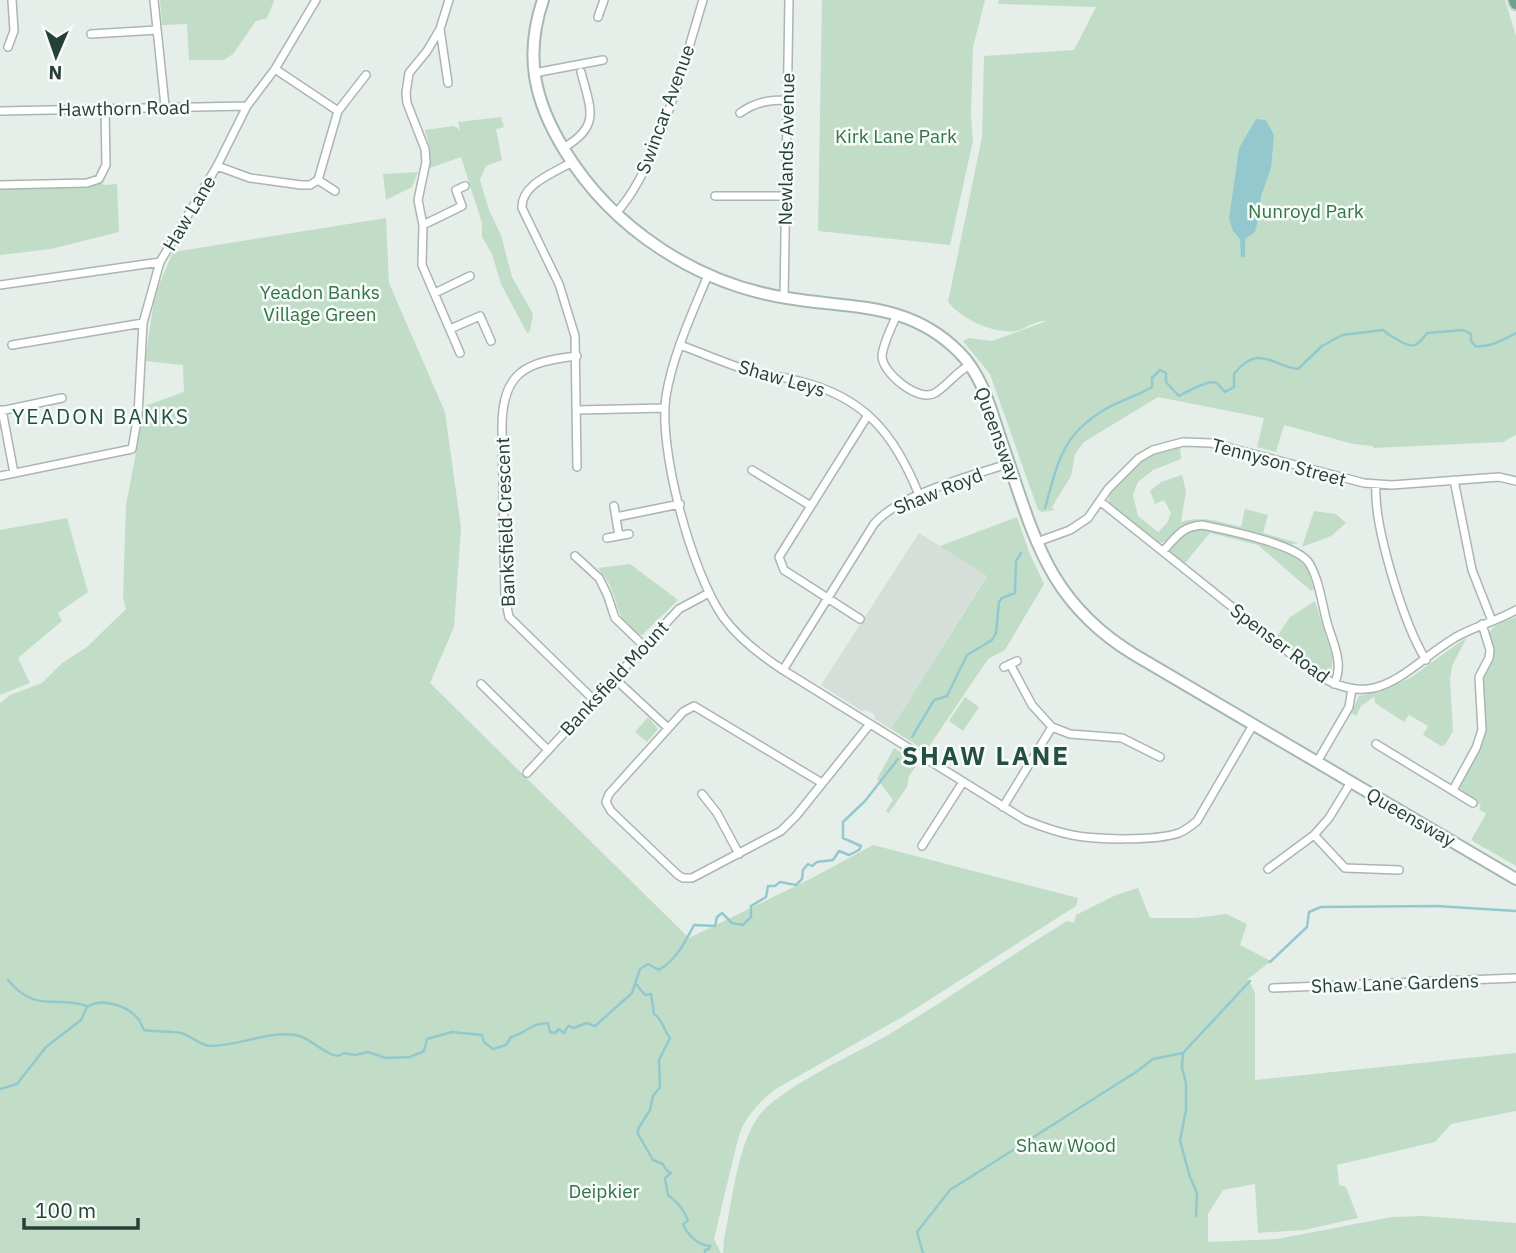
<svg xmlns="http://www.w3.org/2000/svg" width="1516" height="1253" viewBox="0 0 1516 1253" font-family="'IBM Plex Sans',sans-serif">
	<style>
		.built { fill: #d5ded9 }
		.green { fill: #c1ddc7 }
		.water { fill: #93c9ce }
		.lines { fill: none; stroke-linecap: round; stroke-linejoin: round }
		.stream { stroke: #93c9ce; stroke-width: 2.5 }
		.street-casing { stroke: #a9b6b1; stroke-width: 10 }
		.secondary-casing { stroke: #a5b9b1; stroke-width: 14 }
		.primary-casing { stroke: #c2c9c7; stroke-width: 16 }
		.street { stroke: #fff; stroke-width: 7 }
		.secondary { stroke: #fff; stroke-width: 10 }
		.primary { stroke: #6ea090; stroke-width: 12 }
		.labels { text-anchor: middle; stroke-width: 5; stroke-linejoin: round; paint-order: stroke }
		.street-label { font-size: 19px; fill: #263f37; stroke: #f7fbf9 }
		.park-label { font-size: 19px; fill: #337448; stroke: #f7fbf9 }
		.neighbourhood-label { font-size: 21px; letter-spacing: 2px; fill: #235043; stroke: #f7fbf9 }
		.district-label { font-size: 26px; font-weight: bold; letter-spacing: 2px; fill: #235043; stroke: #f7fbf9 }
	</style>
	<rect width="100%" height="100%" fill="#e6eeea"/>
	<!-- built -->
	<path class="built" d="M919,533L987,575L891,729L875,719L874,714L867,710L862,711L821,685Z"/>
	<!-- green -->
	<path class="green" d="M160,0H274V1L267,18L256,21L233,54L224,60H189L187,24L162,25Z
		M822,0H985L973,47L971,115L973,141L950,245L818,231Z
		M999,0H1505L1516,36V435L1503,442L1373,448V446L1353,444L1284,425L1276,452L1257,447L1264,418L1158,397L1084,442L1075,454L1071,476L1052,507L1054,510L1042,512L1038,510L990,374L963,341L969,338L992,341L1047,321C1036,320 1029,326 1020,330C999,337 961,319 948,302L982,137L984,56L1074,50L1096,7L998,4Z
		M501,117L504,127L496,129L502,160L486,166L480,180L489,210L501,235L512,277L533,314L530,331L527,333L501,284L492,254L482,237V223L461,157L430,168V149L425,130L454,126L460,130L458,122Z
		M418,172L412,187L386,200L383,174Z
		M99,179L104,185L117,184L119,232L51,249L0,255V188Z
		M386,218L389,283L445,412L461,528L454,627L430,683L689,938L810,879L873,845L1078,898L1076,906L904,1016L774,1090C757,1104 742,1120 737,1143L714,1239L721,1253H0V703L10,695L42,683L62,663L87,647L126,609L123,598L126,505L145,406L184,392L183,365L145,361L155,294L173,252Z
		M1180,445L1181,459L1153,470L1138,482L1133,495L1138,516L1158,532L1167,523L1171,513L1164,500L1155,504L1150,491L1161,482L1182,475L1186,491L1181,522C1202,515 1220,522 1241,527L1245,509L1268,515L1263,533L1299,543L1289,545C1266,539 1213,520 1193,523C1178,526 1170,545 1155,543L1109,503C1108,494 1113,490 1118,483C1135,462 1153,451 1180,445Z
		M1314,511L1336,514L1346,523L1331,536L1302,547Z
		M1017,517L1029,552L1044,584L1005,650L988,659L926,751L891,729L987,576L940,546Z
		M67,518L88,592L58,613L62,621L18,658L30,683L0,695V530Z
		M1204,528L1292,553L1306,566L1314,589L1311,591L1258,545L1210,533L1185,563H1181L1170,553V547C1180,536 1188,530 1204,528Z
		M630,564L678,600L642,635C619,629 619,606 611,588C608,580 603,575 598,568Z
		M1315,601L1333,659L1331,672L1326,676L1289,648L1288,642L1276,638L1290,617Z
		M1516,617V866L1471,840L1486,814L1479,809L1481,805L1467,797L1458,785L1481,746L1484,731L1483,678L1491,660L1490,631L1496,625Z
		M1467,637L1452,666L1450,679L1453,731L1445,745L1441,746L1423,735L1428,726L1409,715L1404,722L1375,703L1374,697L1361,706L1356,716L1351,713L1359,696L1379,692L1410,678Z
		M965,697L979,707L963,731L949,721Z
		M648,717L658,729L647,742L635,732Z
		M894,748L918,763L909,776L907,787L889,813L886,811L893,800L877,779Z
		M1138,888L1150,918H1195L1226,914L1247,924L1240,945L1271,961L1248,979L1255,993V1080L1516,1053V1111L1451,1124L1435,1142L1337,1165L1339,1185L1346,1187L1358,1218L1304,1230L1258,1233L1255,1184L1223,1190L1208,1214V1242L1277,1239L1392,1217L1422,1216L1516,1223V1253H723L724,1239C732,1203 737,1147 758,1117C779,1088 855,1054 888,1035C949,998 1007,958 1067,921L1074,923L1076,915L1116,895Z"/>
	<!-- water -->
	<path class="water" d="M1256,119L1266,120L1274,135L1271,168L1261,196L1259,216L1255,232L1245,239V257H1241L1240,239L1233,231L1229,219L1239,148Z"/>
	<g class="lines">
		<!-- stream -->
		<path class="stream" d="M1045,508C1059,458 1063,432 1111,406C1125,399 1139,395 1152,387V378L1160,370L1166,373V382L1179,396C1186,392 1210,379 1217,383C1220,386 1222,389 1225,392L1234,387V374C1258,343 1273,366 1298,369L1322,346L1342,335L1383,330C1388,335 1392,336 1398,340C1413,349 1417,347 1427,333L1463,330L1471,334V341L1475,346C1491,348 1504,339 1516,333
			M912,737L934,700L947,696L967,655L992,640L996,633L999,602L1002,598L1015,593L1016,561L1021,553
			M1270,962L1307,927L1309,912L1321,907L1436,906L1516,911
			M8,980C36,1014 56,995 87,1006
			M636,984L645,995L651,994L654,1014C663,1019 663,1030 670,1038L659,1060L660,1087L653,1096L650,1110L638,1129V1134L653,1160L663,1164L667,1171L671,1173L665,1178L668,1195C676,1201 685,1210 688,1221L683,1224C688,1235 696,1244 710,1246L709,1249L705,1250V1253
			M0,1089L17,1084L46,1047L81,1020L87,1007C102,997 129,1006 139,1020C141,1023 142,1027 144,1030C157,1032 169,1031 181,1033C192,1036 199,1045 210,1046C239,1046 267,1031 296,1035C312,1038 322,1054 338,1056L344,1053L355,1055L368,1052L386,1058L410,1057L424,1051L427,1039L452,1032L482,1035L484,1042L493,1049L506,1045L511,1037C527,1033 528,1024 548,1023L550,1032L555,1033L559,1029L564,1033L568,1026L574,1028L586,1023L595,1026L632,993L640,969L648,964L659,970C677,959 685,942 694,925L715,926L717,917L722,913L732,923L743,925L751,917V906L766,897L768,886H775L780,882L796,885L802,879L803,870L808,864L812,866L817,862L833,860L839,851L849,855L859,850L861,846L843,838V822L865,801L898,759
			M1196,1216L1197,1193L1190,1177L1180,1141L1186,1110V1083L1182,1068L1183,1053L1250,981
			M923,1253L917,1232L950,1190L1136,1072L1153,1059L1183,1053"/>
		<defs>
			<path id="street" d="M154,0L165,106
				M598,17L604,0
				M440,29L427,51L409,73L406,93L407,103L425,149L426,162L418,200L423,225L422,265L460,353
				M91,34L157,30
				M8,47L14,31L12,0
				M534,73L603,60
				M448,83L440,29L449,0
				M0,111L247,106
				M338,111L366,75
				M740,113C755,102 769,100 787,100
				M563,148C602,126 590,108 581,72
				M572,162C554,173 521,184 522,208L559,284L575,336L577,467
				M217,166L250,178L301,185H310L318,180L338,111L275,69
				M318,180L335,191
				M0,185L87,183L99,179L106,165L105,108
				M715,196H785
				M616,213C657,170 685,59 703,0
				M423,225L462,206L456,190L465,186
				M708,275C692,314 673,354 666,396C658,450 692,573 723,617C739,639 760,655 783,670L1025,820C1040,826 1056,832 1072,835C1097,840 1155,841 1179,833C1186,830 1191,826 1197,821L1253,725
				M0,285L160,262
				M435,293L470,276
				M784,298L789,0
				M897,314C892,327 883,343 882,356C882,373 919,403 935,393C948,385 956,372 970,365
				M450,329L480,316L491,341
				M12,345L143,323
				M680,345C705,354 731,366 757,373C771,376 785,377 799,381C865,397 895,435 919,495
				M577,356C525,362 502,372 502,428L505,597L509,617L594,700
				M2,410L14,473
				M577,410L665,408
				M0,411L62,398
				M752,470L811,506
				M0,476L132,449L138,415L143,323L160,262L217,166L247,106L275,69L316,0
				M1454,480L1472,570L1492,621
				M1376,484C1373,525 1404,625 1426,660
				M1101,502L1312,671C1378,716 1404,668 1456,637C1476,626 1497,621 1516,610
				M614,506L619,536
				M616,517L680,504
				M607,538L629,534
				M1037,542L1070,530L1088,518L1108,489L1139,458L1153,450L1183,442L1211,443L1364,483L1392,485L1499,477L1516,481
				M1163,551C1177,537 1180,527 1202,525C1226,530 1297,544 1309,563C1320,581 1322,606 1328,626C1334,645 1344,665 1334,684
				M575,556L599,578L607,594L615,618L644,646
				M860,619L784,570L779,557L868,415
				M1010,664L1032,705L1052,727L1070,734L1122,738L1160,757
				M1004,667L1017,661
				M783,670L874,524C899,494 972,476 1010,463
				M614,678L668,728
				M481,684L548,750
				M1376,744L1473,803
				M1317,762L1349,707L1352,689
				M527,773L679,609L709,593
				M822,783L694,706L683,712L609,794L606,802L611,811L678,875L683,878H692L781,831L796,816L870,724
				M1453,790L1476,748L1482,730L1479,677L1489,658L1490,650L1482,624
				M702,794L717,813L739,854
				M1003,807L1052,727
				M1314,835L1345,868L1399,870
				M922,846L963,782
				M1268,869L1314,835L1329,818L1351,782
				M1273,988L1516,978"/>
			<path id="secondary" d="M543,0C524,56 534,101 565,151C613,229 697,284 787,298C851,309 908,301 959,352C982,375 990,407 1000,437C1033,531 1044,600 1135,655L1516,879"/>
			<path id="primary" d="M1515,0L1516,3"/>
		</defs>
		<!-- street casing -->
		<use href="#street" class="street-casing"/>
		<!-- secondary casing -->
		<use href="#secondary" class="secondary-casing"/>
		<!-- primary casing -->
		<use href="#primary" class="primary-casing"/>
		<!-- street -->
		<use href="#street" class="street"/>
		<!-- secondary -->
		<use href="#secondary" class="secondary"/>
		<!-- primary -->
		<use href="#primary" class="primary"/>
	</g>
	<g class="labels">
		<!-- street labels -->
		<g class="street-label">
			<text transform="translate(124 108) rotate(-1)" y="7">Hawthorn Road</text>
			<text transform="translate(665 109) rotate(-70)" y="7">Swincar Avenue</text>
			<text transform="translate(786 149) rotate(-89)" y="7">Newlands Avenue</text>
			<text transform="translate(189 213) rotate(-59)" y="7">Haw Lane</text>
			<text transform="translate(782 378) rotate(16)" y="7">Shaw Leys</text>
			<text transform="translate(998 434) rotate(70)" y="7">Queensway</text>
			<text transform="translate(1279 462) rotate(15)" y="7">Tennyson Street</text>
			<text transform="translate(938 491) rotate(-22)" y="7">Shaw Royd</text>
			<text transform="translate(505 522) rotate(-92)" y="7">Banksfield Crescent</text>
			<text transform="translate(1280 643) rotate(37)" y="7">Spenser Road</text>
			<text transform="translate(614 678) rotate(-47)" y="7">Banksfield Mount</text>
			<text transform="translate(1411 817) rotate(30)" y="7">Queensway</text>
			<text transform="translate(1395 983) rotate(-2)" y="7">Shaw Lane Gardens</text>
		</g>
		<!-- park labels -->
		<g class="park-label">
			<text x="896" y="143">Kirk Lane Park</text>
			<text x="1306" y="218">Nunroyd Park</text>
			<text x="320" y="299">Yeadon Banks<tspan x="320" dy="22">Village Green</tspan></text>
			<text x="1066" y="1152">Shaw Wood</text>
			<text x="604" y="1198">Deipkier</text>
		</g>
		<!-- neighbourhood labels -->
		<g class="neighbourhood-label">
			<text x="101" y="424">YEADON BANKS</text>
		</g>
		<!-- district labels -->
		<g class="district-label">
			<text x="986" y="765">SHAW LANE</text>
		</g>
	</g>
	<!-- north arrow -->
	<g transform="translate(56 56) rotate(182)" stroke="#f7fbf9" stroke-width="5" paint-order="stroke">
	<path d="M0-5L12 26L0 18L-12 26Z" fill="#263f37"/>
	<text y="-10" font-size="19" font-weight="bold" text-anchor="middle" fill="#263f37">N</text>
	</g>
	<!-- scale -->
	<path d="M24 1218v10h114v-10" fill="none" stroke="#263f37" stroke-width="3.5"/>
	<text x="35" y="1218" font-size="21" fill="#263f37" stroke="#f7fbf9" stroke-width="5" paint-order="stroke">100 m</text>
</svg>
